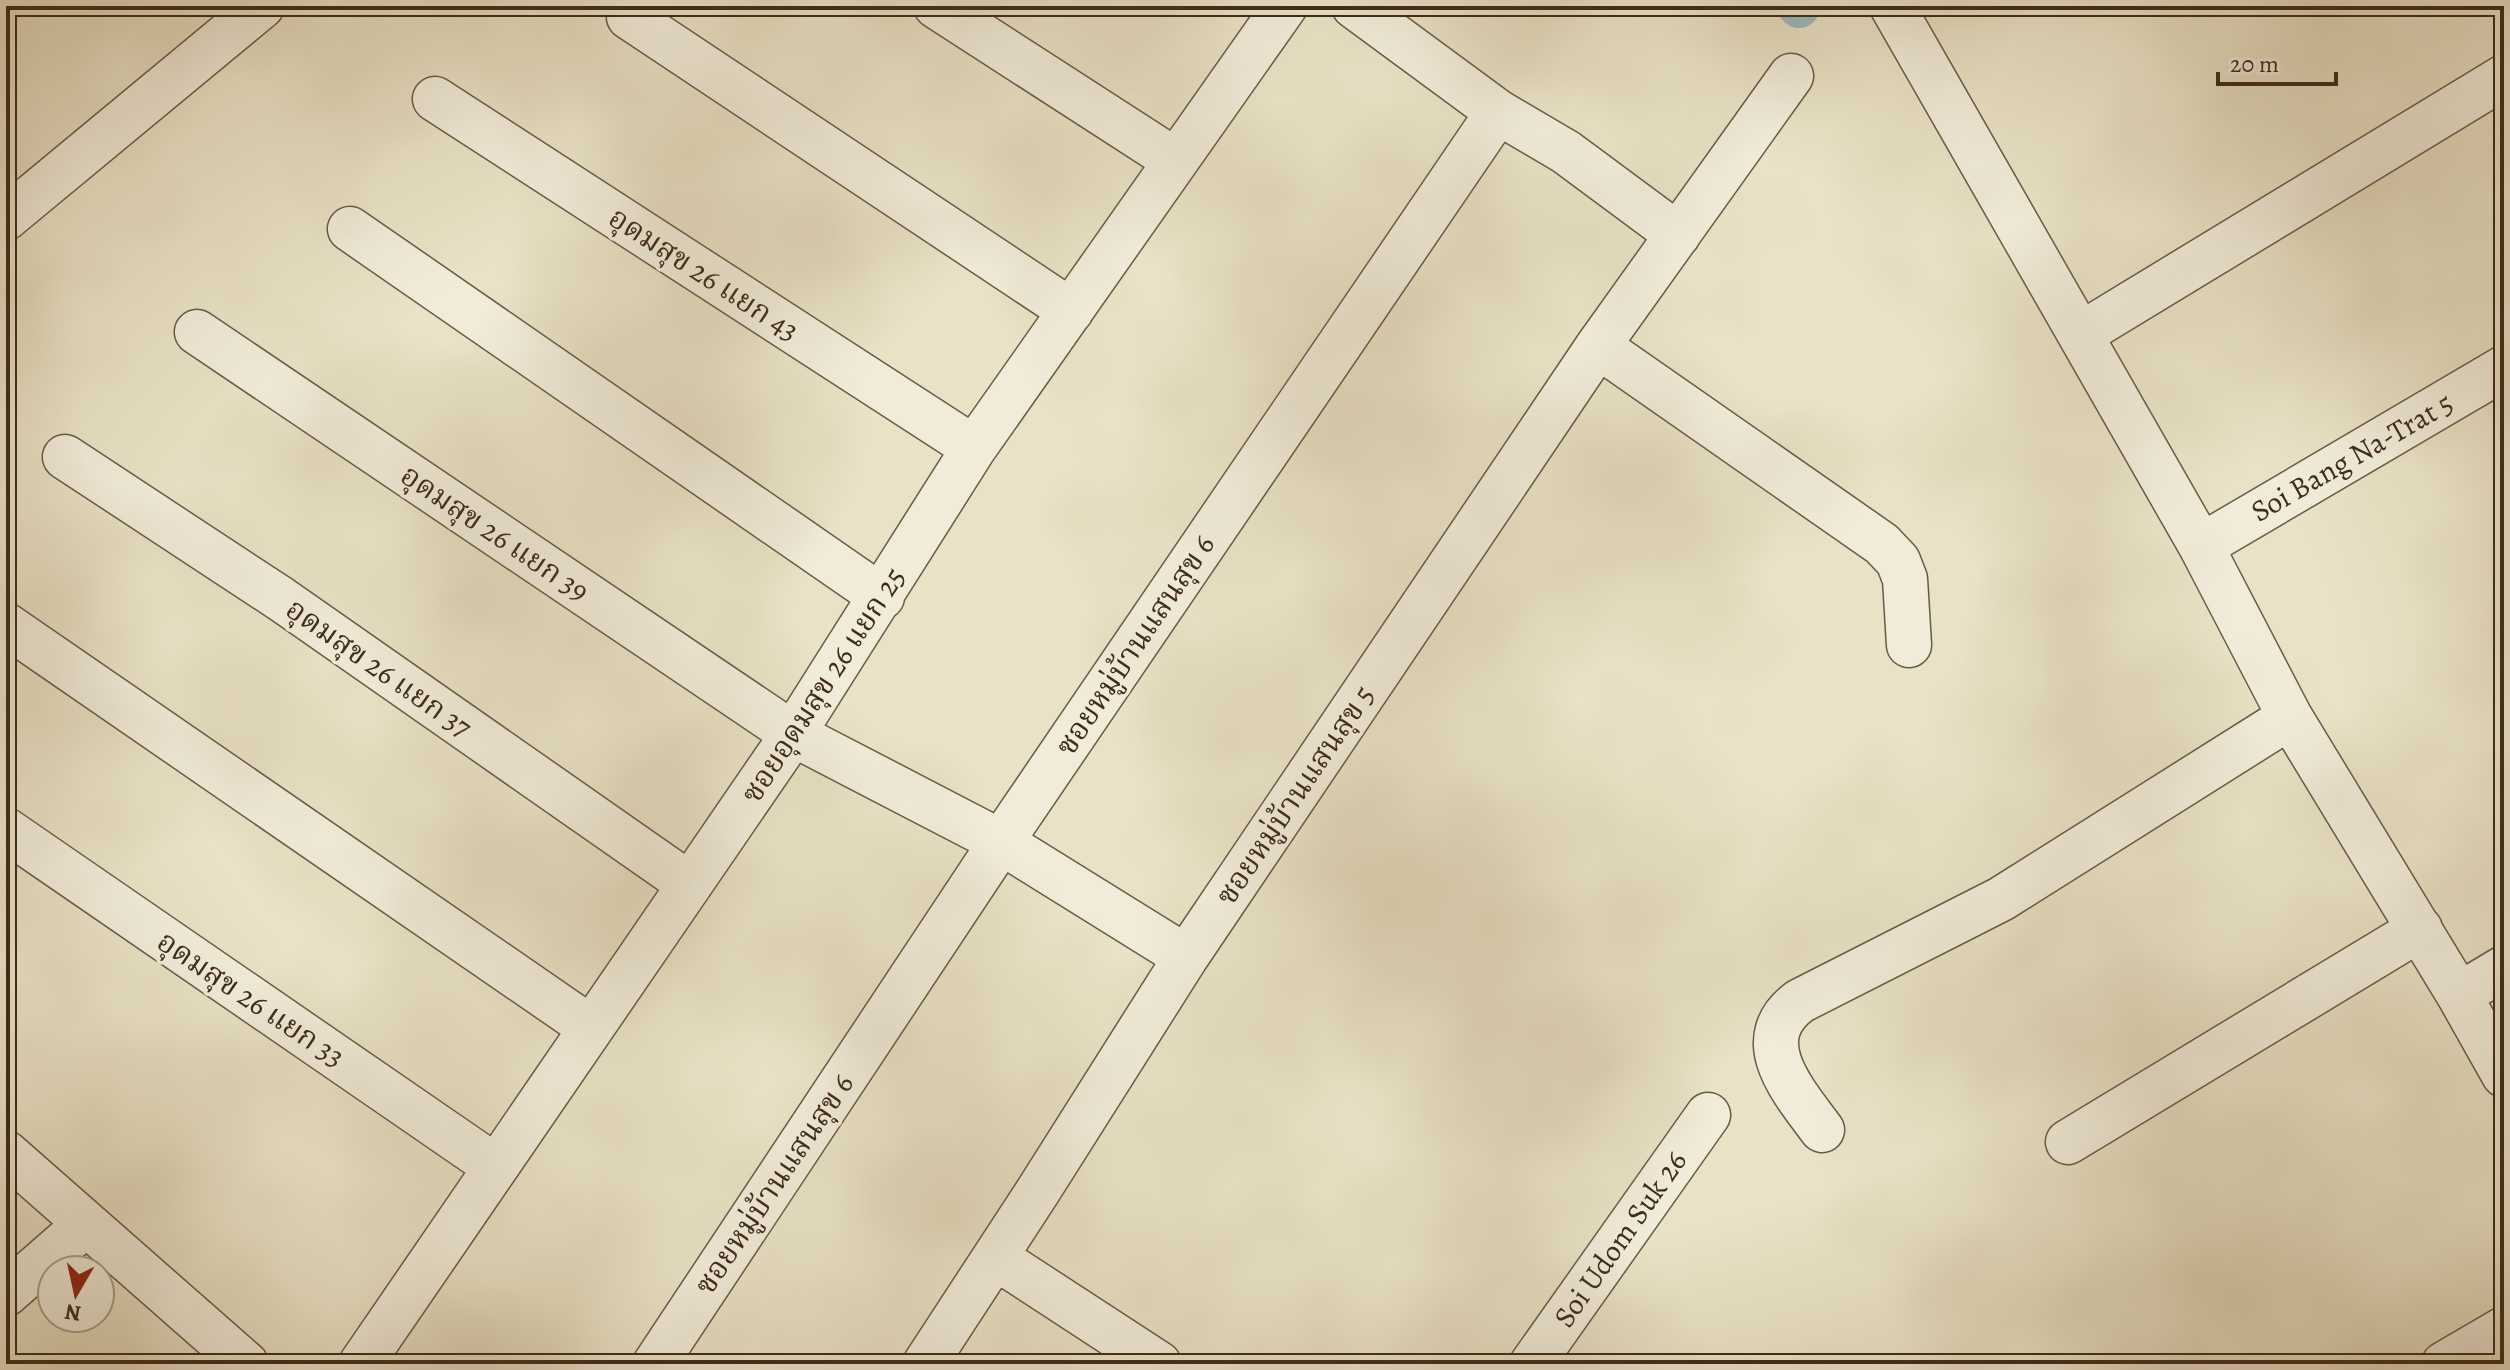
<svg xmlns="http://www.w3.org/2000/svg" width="2510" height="1370" viewBox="0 0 2510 1370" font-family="Alegreya,'Noto Serif Thai',serif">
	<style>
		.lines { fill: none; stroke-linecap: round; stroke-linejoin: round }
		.canal { stroke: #9dbbc0; stroke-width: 42 }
		.street-casing { stroke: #6a5947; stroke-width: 47 }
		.street { stroke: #f1ecda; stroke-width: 44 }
		.labels { text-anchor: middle; stroke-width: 7; stroke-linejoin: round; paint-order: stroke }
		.street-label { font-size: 30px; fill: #3f2b1d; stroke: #f1ecda }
	</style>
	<rect width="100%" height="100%" fill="#e9e2c6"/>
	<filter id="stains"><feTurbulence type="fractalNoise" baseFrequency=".0025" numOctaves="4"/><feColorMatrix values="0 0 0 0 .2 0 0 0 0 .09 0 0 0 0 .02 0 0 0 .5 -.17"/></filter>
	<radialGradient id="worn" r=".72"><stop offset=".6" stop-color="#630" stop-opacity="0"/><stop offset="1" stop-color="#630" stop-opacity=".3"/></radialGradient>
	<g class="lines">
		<!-- canal -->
		<path class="canal" d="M1798,6L1799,7"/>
		<defs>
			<path id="street" d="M936,6L1176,161
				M1354,6L1498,112
				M1892,6L2201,546L2290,717L2459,995L2504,1075
				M629,17L1071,311
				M435,99L974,448
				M6,218L262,6
				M350,229L882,597
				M197,332L793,734L1001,842L1186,957
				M2081,334L2504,77
				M1598,346L1882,544L1898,561L1905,579L1909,645
				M65,457L281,599L689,884
				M2201,546L2504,368
				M6,625L591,1028
				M6,830L496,1167
				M2459,995L2504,968
				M1822,1130C1794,1092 1747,1040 1800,1001L2001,899L2290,717
				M2068,1142L2420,929
				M6,1153L246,1364
				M995,1257L1159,1364
				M6,1294L86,1224
				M361,1364L793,734L974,448L1285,6
				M655,1364L1001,842L1498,112L1566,152L1678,235
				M925,1364L1038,1191L1186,957L1598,346L1791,76
				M1532,1364L1708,1115
				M2444,1364L2504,1329"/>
		</defs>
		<!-- street casing -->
		<use href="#street" class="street-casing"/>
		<!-- street -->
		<use href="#street" class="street"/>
	</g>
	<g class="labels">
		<!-- street labels -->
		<g class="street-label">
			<text transform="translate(704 274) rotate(33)" y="10">อุดมสุข 26 แยก 43</text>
			<text transform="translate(2352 457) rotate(-30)" y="10">Soi Bang Na-Trat 5</text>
			<text transform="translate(495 533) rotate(34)" y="10">อุดมสุข 26 แยก 39</text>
			<text transform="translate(1135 645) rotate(-56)" y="10">ซอยหมู่บ้านแสนสุข 6</text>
			<text transform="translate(379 668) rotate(35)" y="10">อุดมสุข 26 แยก 37</text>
			<text transform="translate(823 685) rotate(-57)" y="10">ซอยอุดมสุข 26 แยก 25</text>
			<text transform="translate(1295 795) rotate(-56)" y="10">ซอยหมู่บ้านแสนสุข 5</text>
			<text transform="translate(251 999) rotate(34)" y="10">อุดมสุข 26 แยก 33</text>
			<text transform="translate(774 1184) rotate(-56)" y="10">ซอยหมู่บ้านแสนสุข 6</text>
			<text transform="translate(1620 1239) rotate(-55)" y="10">Soi Udom Suk 26</text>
		</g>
	</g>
	<!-- margin -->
	<rect width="2510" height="1370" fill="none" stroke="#e9e2c6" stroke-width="32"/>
	<rect x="8" y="8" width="2494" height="1354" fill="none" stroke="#3f2b1d" stroke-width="4"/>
	<rect x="16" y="16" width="2478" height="1338" fill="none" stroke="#3f2b1d" stroke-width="2"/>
	<!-- north arrow -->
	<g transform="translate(76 1294) rotate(189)"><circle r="38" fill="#f1ecda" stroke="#aa9f8e" stroke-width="2"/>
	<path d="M0-6L14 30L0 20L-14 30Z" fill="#8f2418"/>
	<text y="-12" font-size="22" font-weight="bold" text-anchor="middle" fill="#3f2b1d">N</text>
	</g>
	<!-- scale -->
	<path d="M2218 72v12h118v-12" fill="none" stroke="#3f2b1d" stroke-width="4"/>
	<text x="2230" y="72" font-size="24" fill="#3f2b1d" stroke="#f1ecda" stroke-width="6" paint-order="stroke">20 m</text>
	<rect width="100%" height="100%" filter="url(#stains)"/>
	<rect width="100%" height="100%" fill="url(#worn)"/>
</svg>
